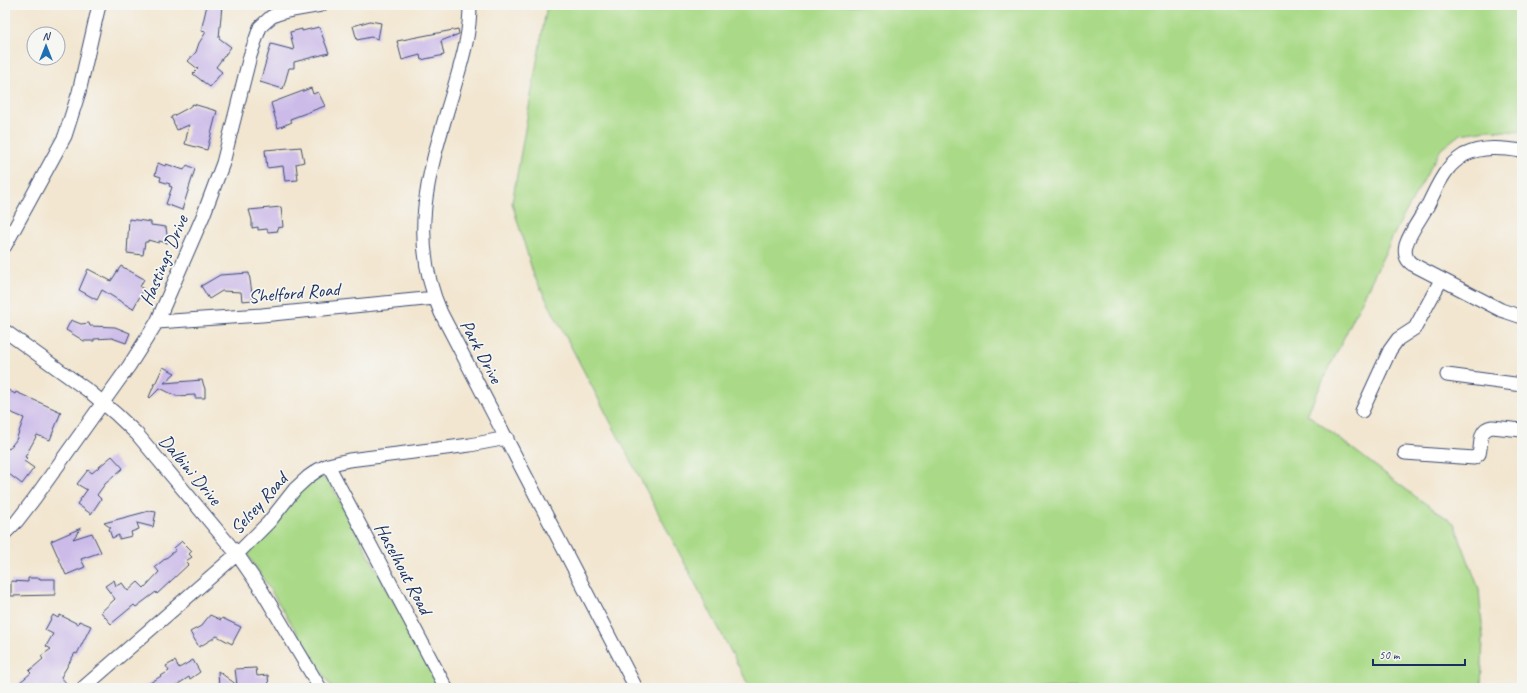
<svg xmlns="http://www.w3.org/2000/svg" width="1527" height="693" viewBox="0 0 1527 693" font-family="Caveat,sans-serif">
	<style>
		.green { fill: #aada88; stroke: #628473 }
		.building { fill: #ccbbe9 }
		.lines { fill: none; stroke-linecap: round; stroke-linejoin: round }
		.minor-casing { stroke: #3b4a6f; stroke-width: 15 }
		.minor { stroke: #fff; stroke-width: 13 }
		.labels { text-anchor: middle; stroke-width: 3.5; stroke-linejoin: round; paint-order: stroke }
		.street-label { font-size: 19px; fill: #1b2f5e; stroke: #f6f6f2 }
	</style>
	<rect width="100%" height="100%" fill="#f6f6f2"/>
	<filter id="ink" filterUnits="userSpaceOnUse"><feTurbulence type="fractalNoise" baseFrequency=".025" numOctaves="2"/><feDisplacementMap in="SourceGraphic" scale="8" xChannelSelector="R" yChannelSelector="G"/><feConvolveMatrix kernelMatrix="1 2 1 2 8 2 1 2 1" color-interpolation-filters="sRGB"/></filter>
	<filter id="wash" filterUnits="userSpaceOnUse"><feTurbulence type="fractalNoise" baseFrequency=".012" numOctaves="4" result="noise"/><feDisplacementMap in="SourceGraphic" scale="16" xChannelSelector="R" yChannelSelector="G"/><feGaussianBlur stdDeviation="0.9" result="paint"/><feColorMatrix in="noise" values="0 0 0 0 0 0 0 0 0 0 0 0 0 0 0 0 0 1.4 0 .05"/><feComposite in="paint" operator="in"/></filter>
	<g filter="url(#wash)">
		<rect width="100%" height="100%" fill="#f2e6d0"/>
		<!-- green -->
		<path class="green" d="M547,5H1522V132L1488,130L1460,134L1441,149L1398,226L1307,414L1416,497L1454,523L1479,589L1483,637L1481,688H750L534,276L512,203Z
			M314,477H321L329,481L440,688H332L247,553L294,492Z"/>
		<g id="blocks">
			<!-- building -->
			<path class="building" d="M207,5H222L219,38L231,47L216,67L222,72L210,87L193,74L198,69L188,61L196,52L199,43L206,32L201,31Z
				M370,21L381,23L378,39L371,37L357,40L353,26Z
				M319,27L329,53L294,62V68H289L283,89L260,82L271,44L294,50L290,32L302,29V31Z
				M458,29L459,34L441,41L444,55L421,60L420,55L402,60L397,41Z
				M311,88L313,94L318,92L325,106L290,119L292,122L278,128L271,103Z
				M193,104L217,111L207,150L185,144L189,125L177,130L171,117L188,108Z
				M301,147L304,162L296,164L298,180L285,181L283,166L267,168L265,150Z
				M158,163L165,166L166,164L184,170L187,165L195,169L182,210L166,204L172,187L169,186L170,184L160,181L161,177L155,175Z
				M281,207L283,227L277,228L278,231L268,232L267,229L258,230V227L252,228V220L249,210Z
				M129,219L151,222V225L166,227L168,243L159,241V243L148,240V242H145L143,255L127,253Z
				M121,266L144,279L140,287L144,289L133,309L102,290L97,300L79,290L88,269L111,281Z
				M249,273L253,300L242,301L241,292L222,291L209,299L201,286L220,275Z
				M71,320L81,324L89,323L90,326L115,327L130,333L126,343L112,338L94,339V341H84L66,330Z
				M163,367L175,373L164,383L202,380L205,389V398H195V395L176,396L160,388L150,398L149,397L154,385L153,384H155Z
				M5,388L15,394L16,392L61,412L50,440L37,435L25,457L27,458L24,461L34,468L22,484L5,471V447L9,449L16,440L24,418L5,410Z
				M112,456L123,468L105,484L97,495L101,499L91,514L77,504L87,490L77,484L88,470L92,473Z
				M149,511L156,512L153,527L137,523L139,529L131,532L132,536L119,539V535L112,538L109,529L111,528L104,523Z
				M81,528L73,539L92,533L101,552L81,559L85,567L66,575L51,541Z
				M182,541L192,551L189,554L192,557L186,561L189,564L157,594L156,592L136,607L134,605L111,624L101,612L115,599L105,586L114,580L116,586L122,583L128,591L138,582L144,588L159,572L155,567L176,550L174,548Z
				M28,578H40V579H55V595L11,596V581L28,582Z
				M53,615L58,618L60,615L78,624L79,621L91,626L77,654L75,653L61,677L67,684L62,688H13L31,673L29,671L43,659L41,656L51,649L46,646L53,634L45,630Z
				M210,615L221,620L222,618L241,627L232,644L217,636L199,647L190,632L201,626Z
				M193,660L200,672L190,679L189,677L172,688H142L169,671L166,666L175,661L179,668Z
				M256,668L257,676L268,675L269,688H219L218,671L237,685L235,669Z"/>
		</g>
	</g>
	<g filter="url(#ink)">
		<use href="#blocks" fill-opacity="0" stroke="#3b4a6f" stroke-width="1"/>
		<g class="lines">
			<defs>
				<path id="minor" d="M470,5C470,35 462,60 454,88C431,166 406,233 441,313L636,688
					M1522,151C1503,148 1482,146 1464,155C1458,159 1452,163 1448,169C1439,180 1433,195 1427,207C1420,219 1410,232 1406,245C1404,253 1406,260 1412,264L1501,310L1522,317
					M5,246L65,136L79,92L99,5
					M157,322L262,315L435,298
					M5,331L90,392L116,414L137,434L237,554L261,589L320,688
					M1447,375L1522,385
					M1362,411L1390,350L1398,339L1415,328L1441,280
					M1405,453L1474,458L1479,454C1482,444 1478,429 1492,427L1522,430
					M328,465L446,688
					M5,533L17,521L34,499L129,366L157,322L203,216L223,163L250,56L260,27L271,17L277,14L287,11L321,5
					M83,688L237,554L269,522L295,489L308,477L318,470L328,465L349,460L470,445L507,438"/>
			</defs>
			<!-- minor casing -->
			<use href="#minor" class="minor-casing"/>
			<!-- minor -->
			<use href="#minor" class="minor"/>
		</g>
	</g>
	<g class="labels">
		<!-- street labels -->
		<g class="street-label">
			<text transform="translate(163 260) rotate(-67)" y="7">Hastings Drive</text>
			<text transform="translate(294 292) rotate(-5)" y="7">Shelford Road</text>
			<text transform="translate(482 351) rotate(62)" y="7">Park Drive</text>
			<text transform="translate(191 469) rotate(50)" y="7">Dalbini Drive</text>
			<text transform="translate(258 503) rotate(-48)" y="7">Selsey Road</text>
			<text transform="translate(404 568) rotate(62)" y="7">Haselhout Road</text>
		</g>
	</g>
	<!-- margin -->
	<rect width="1527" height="693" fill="none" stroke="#f6f6f2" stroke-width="20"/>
	<!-- north arrow -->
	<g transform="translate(46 46)"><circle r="19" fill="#f6f6f2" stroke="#9ea6b7"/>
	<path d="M0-3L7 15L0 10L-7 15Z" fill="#1f6fb2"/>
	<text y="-6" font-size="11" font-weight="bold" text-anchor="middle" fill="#1b2f5e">N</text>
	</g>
	<!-- scale -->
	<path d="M1373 659v6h92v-6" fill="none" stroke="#1b2f5e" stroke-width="2"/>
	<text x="1379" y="659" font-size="12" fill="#1b2f5e" stroke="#f6f6f2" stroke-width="3" paint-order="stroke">50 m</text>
</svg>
